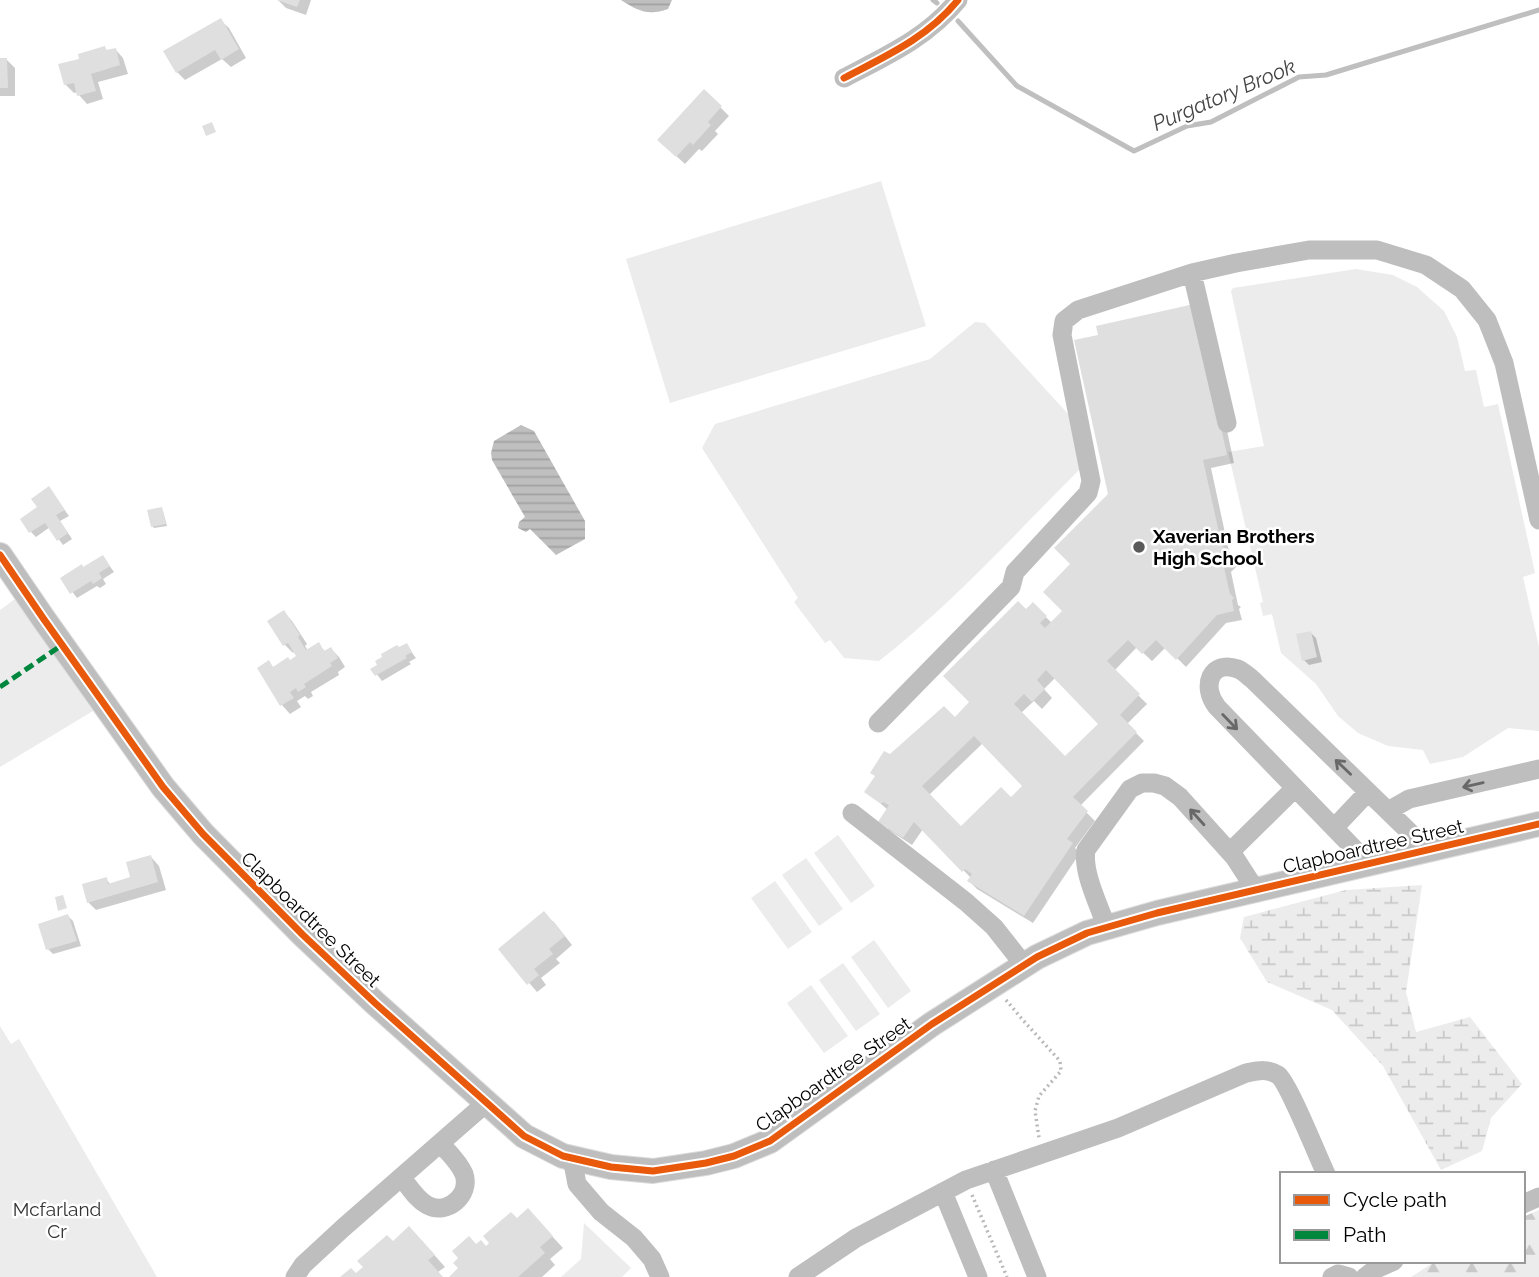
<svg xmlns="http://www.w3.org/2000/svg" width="1539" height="1277" viewBox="0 0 1539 1277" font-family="Raleway,sans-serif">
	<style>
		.forest { fill: url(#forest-firs) }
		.wetland { fill: url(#wetland-marsh) }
		.park { fill: #ececec }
		.water { fill: url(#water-rules) }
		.shadow { fill: #0003; fill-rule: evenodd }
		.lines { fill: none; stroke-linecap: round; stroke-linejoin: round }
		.stream { stroke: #bfbfbf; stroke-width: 5 }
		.building { fill: #dfdfdf; fill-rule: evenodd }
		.major-casing { stroke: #dbdbdb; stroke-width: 26 }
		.path { stroke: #b9b9b9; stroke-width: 3.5; stroke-dasharray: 2 3.5; stroke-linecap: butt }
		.minor { stroke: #bebebe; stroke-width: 19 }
		.major { stroke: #bebebe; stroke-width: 24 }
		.quiet { stroke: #00873e; stroke-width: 5; stroke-dasharray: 10 5; stroke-linecap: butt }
		.cycleway-casing { stroke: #fff; stroke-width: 11 }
		.cycleway { stroke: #e8590c; stroke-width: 7 }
		.oneway { stroke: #686868 }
		.poi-dot { fill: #595959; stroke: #fff; stroke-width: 2.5 }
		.labels { text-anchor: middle; stroke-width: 5; stroke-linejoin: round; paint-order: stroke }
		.poi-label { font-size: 19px; font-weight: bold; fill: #000; stroke: #fff; text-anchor: start }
		.street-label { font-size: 19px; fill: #000; stroke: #fff }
		.park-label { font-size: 19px; fill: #333; stroke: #fff }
		.water-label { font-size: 21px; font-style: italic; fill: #444; stroke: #fff }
	</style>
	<defs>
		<pattern id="forest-firs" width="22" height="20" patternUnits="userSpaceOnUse" patternTransform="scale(1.75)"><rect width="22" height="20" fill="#ececec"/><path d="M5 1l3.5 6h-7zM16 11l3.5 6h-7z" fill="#c9c9c9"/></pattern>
		<pattern id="wetland-marsh" width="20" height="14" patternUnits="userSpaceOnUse" patternTransform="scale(1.75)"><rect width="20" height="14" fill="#ececec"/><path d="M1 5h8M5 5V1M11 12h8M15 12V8" fill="none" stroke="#c9c9c9"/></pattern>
		<pattern id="water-rules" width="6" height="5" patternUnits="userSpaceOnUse" patternTransform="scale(1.75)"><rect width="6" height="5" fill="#bfbfbf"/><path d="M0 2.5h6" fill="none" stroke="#a2a2a2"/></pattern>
	</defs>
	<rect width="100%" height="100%" fill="#fff"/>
	<!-- forest -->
	<path class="forest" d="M1539,1210V1277H1411L1436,1261H1523V1217Z"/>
	<!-- wetland -->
	<path class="wetland" d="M1422,885L1406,992L1416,1032L1470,1017L1522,1084L1491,1118L1482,1151L1441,1170L1383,1066L1332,1010L1267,982L1240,938L1244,917L1346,890Z"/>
	<!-- park -->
	<path class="park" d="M881,181L926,326L670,403L626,259Z
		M1356,269L1393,275L1417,287L1444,311L1457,337L1465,371L1476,370L1484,407L1498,404L1535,573L1523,577L1539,647V731L1508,728L1463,757L1430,764L1423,750L1388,746L1358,733L1338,716L1316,684L1281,653L1272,614L1263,616L1260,603L1263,602L1228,452L1264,446L1231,291L1233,288Z
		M975,322L985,323L1069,415L1077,447L1079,470C1014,535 952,604 879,661L844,658L830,640L825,643L794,602L798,598L702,448L715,424L930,359Z
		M15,599L93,711L0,767V610Z
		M838,835L875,886L851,903L814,853Z
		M806,858L843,909L819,926L782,875Z
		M775,881L812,932L788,949L751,898Z
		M874,940L911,991L888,1008L851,957Z
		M843,963L880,1014L856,1031L819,980Z
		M811,985L848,1036L824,1053L787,1003Z
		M0,1026L11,1044L19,1039L157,1277H0Z
		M584,1223L631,1268L622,1277H561L581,1259Z"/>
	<!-- water -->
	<path class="water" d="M621,0H672L668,9C648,16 638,11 621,0Z
		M521,425L534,431L585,521V539L556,555L530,529L526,532L518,528L519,522L525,517L492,460L491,453L494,441Z"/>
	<!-- shadow -->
	<path class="shadow" d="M278,0H311L306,15L286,8Z
		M220,20L229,28L246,58L231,67L222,59L185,80L177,72Z
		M104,48L108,51L115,49L123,58L128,74L98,82L103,99L87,104L79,95L78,92L74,93L65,84L81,60Z
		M6,59L15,68V96H0V60Z
		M705,92L729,116L715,131L718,134L702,151L699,149L685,164L659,140Z
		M1202,315L1234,463L1211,468L1230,556L1239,564L1231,572L1238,605L1241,607L1239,609L1242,620L1226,623L1186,667L1166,647L1152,661L1137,647L1114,671L1147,704L1127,724L1144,741L1080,806L1095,821L1075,848L1080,853L1033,923L977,889L969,881L971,878L923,829L912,845L889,830L881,821L888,810L866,791L890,756L955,719L971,702L1026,611L1033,605L1052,623L1064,611L1073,564ZM1055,678L1101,724L1065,759L1021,713L1034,701L1042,709L1052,698L1044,689ZM983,743L1025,786L1011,799L961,828L929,795Z
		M49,489L69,516L60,521L72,539L63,545L50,527L36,537L31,532L39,508Z
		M161,509L163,511L167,526L154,528L152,526Z
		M103,557L114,572L103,579L106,584L100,588L97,586L77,598L62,578L84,569Z
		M284,612L292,621L307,644L305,646L308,651L318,645L326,652L331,649L339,657L345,667L338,672L339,675L311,692L313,696L308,699L305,696L297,701L301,707L290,714L282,705L259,669L269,663L274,668L291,662L299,657L295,651L293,653L285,645Z
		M1311,633L1316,638L1322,662L1309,665L1304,660Z
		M406,645L416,658L409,662L411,664L382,681L373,669Z
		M151,857L159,866L166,890L96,910L88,902L106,879L111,885L132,879Z
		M68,916L73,921L81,946L53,954L48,949Z
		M553,921L572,945L556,959L560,963L541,978L546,985L537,992L500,949Z
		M517,1220L539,1222L563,1248L550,1259L555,1265L542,1277H451L477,1246L487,1248Z
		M421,1240L445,1267L438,1272L442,1277H343L356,1275L393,1243Z"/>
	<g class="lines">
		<!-- stream -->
		<path class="stream" d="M933,0L937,3
			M958,21L1017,86L1134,151L1187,126L1211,122L1299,77L1326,75L1539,10"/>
	</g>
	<!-- building -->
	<path class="building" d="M277,0H300L297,7Z
		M221,18L239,49L221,60L215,50L176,73L163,51Z
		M105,46L106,50L116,48L120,65L91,74L96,91L77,96L74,83L64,85L58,64L79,59L78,54Z
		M0,58H7L8,88H0Z
		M704,89L722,106L708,122L711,125L693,145L690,142L676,157L657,140Z
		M212,122L216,132L206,136L202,126Z
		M1194,304L1227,455L1203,460L1222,546L1232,555L1223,563L1230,594L1234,598L1232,600L1234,611L1217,615L1176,660L1156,640L1142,654L1128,640L1107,661L1140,694L1120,715L1137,732L1073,797L1088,811L1067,839L1073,843L1024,916L967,881L972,874L965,869L962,872L914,822L903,838L878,822L889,805L883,802L881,804L864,792L875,776L870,773L884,751L890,754L944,706L955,717L969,702L943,676L1018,601L1026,609L1033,602L1047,616L1040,623L1045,628L1062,611L1043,592L1070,564L1054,548L1108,494L1074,340L1098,335L1096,326ZM1046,670L1098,724L1065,756L1014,704L1024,694L1032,702L1045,689L1037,680ZM974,736L1022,786L1011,797L1001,787L961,826L922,786Z
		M49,486L65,510L56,515L68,533L57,541L45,523L29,533L20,519L37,507L31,499Z
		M162,507L166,524L151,527L147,510Z
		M103,555L110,566L99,573L102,578L93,584L91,581L70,594L60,578L82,564L83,567Z
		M284,610L300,635L298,637L306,650L319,642L324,651L331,647L338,658L330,663L332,666L304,684L306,687L298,692L296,688L290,692L294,698L280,706L257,668L269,660L273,667L288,657L290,660L296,656L288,643L283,646L267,621Z
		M1311,631L1317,657L1302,661L1296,634Z
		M407,643L412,652L405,656L407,658L375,676L370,669L377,665L375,661L382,657L381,654L397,645L399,647Z
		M151,855L158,882L87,903L82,884L107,877L108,884L130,877L126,862Z
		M63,895L67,908L58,911L55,897Z
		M544,911L565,936L549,949L553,954L534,969L539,975L527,985L498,949Z
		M68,914L77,941L46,950L38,924Z
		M528,1208L553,1236L540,1247L545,1253L518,1277H449L458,1268L453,1263L458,1258L452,1251L469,1236L476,1244L481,1240L486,1246L489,1243L483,1236L511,1212L517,1218Z
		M409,1226L435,1255L428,1260L443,1277H340L351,1268L356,1273L363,1267L357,1261L387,1235L393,1241Z"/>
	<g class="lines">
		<defs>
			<path id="major" d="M0,555L43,618L163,787L203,834L303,935L375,1003L524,1136L563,1156L611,1167L653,1171L706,1163L734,1156L770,1141L932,1024L1037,957L1087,933L1157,913L1539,824"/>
		</defs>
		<!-- major casing -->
		<use href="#major" class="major-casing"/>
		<!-- path -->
		<path class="path" d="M1006,1000L1022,1019L1060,1061L1061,1071L1039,1096L1035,1111L1039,1138
			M972,1195L1007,1277"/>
		<!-- minor -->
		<path class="minor" d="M844,78C886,56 927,38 958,0
			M1192,273L1227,423
			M878,723L1011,587L1015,572L1088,493L1091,481L1062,335L1064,321L1078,310L1192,273L1236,263L1309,250H1377L1426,265L1462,289L1487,320L1504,363L1539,520
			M1388,811L1409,799L1539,769
			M852,813L966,902L994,927L1024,965
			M1334,828L1368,792
			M1230,852L1295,788
			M1368,863L1217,707C1201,687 1210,659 1238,669C1243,671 1248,676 1252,679L1427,849
			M1106,926C1099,905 1082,872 1086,850L1130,789L1142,783H1154L1165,786L1180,797L1235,858L1255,889
			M572,1158L577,1184L601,1212L634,1238L652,1259L660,1277
			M994,1170L1037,1277
			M401,1177C409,1186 416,1199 427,1205C447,1216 471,1195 464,1174C459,1162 448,1152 440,1143
			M943,1192L978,1277
			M1523,1204L1539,1197
			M295,1277L303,1265L343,1228L486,1103
			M798,1277L856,1238L966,1180L1118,1128L1246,1073C1257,1071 1267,1068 1278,1075C1288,1082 1318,1157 1326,1174
			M1332,1277L1338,1274L1349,1277
			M1365,1277L1374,1270L1394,1261"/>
		<!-- major -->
		<use href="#major" class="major"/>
		<!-- quiet -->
		<path class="quiet" d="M0,687L62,645"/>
		<defs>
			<path id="cycleway" d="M844,78C886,56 927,38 958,0
				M0,555L43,618L163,787L203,834L303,935L375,1003L524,1136L563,1156L611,1167L653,1171L706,1163L734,1156L770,1141L932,1024L1037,957L1087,933L1157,913L1539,824"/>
		</defs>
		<!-- cycleway casing -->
		<use href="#cycleway" class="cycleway-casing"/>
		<!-- cycleway -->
		<use href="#cycleway" class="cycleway"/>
	</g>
	<!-- one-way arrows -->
	<defs><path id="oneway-shaft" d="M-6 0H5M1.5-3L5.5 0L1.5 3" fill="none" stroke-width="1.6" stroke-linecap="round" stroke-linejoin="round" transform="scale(1.75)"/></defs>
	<g class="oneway">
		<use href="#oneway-shaft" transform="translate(1230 722) rotate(46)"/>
		<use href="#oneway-shaft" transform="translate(1343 767) rotate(-136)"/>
		<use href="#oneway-shaft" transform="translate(1473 785) rotate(167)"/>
		<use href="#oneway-shaft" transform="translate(1197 817) rotate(-132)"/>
	</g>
	<!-- markers -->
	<circle class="poi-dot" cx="1139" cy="547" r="7"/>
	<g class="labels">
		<!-- poi labels -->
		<g class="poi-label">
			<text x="1153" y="543">Xaverian Brothers<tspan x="1153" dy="22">High School</tspan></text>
		</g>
		<!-- street labels -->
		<g class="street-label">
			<text transform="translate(1373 846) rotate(-13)" y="7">Clapboardtree Street</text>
			<text transform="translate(311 919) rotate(44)" y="7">Clapboardtree Street</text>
			<text transform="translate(833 1074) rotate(-35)" y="7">Clapboardtree Street</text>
		</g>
		<!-- park labels -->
		<g class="park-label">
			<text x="57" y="1216">Mcfarland<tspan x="57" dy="22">Cr</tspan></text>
		</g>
		<!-- water labels -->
		<g class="water-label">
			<text transform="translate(1224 95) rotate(-23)" y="7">Purgatory Brook</text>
		</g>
	</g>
	<!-- legend -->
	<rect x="1280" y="1172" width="245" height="91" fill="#ffffff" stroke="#999999" stroke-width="2"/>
	<rect x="1294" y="1195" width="35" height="10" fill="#e8590c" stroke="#999999" stroke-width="2"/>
	<text x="1343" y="1207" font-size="21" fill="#000000">Cycle path</text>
	<rect x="1294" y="1230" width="35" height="10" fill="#00873e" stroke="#999999" stroke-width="2"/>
	<text x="1343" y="1242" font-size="21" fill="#000000">Path</text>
</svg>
